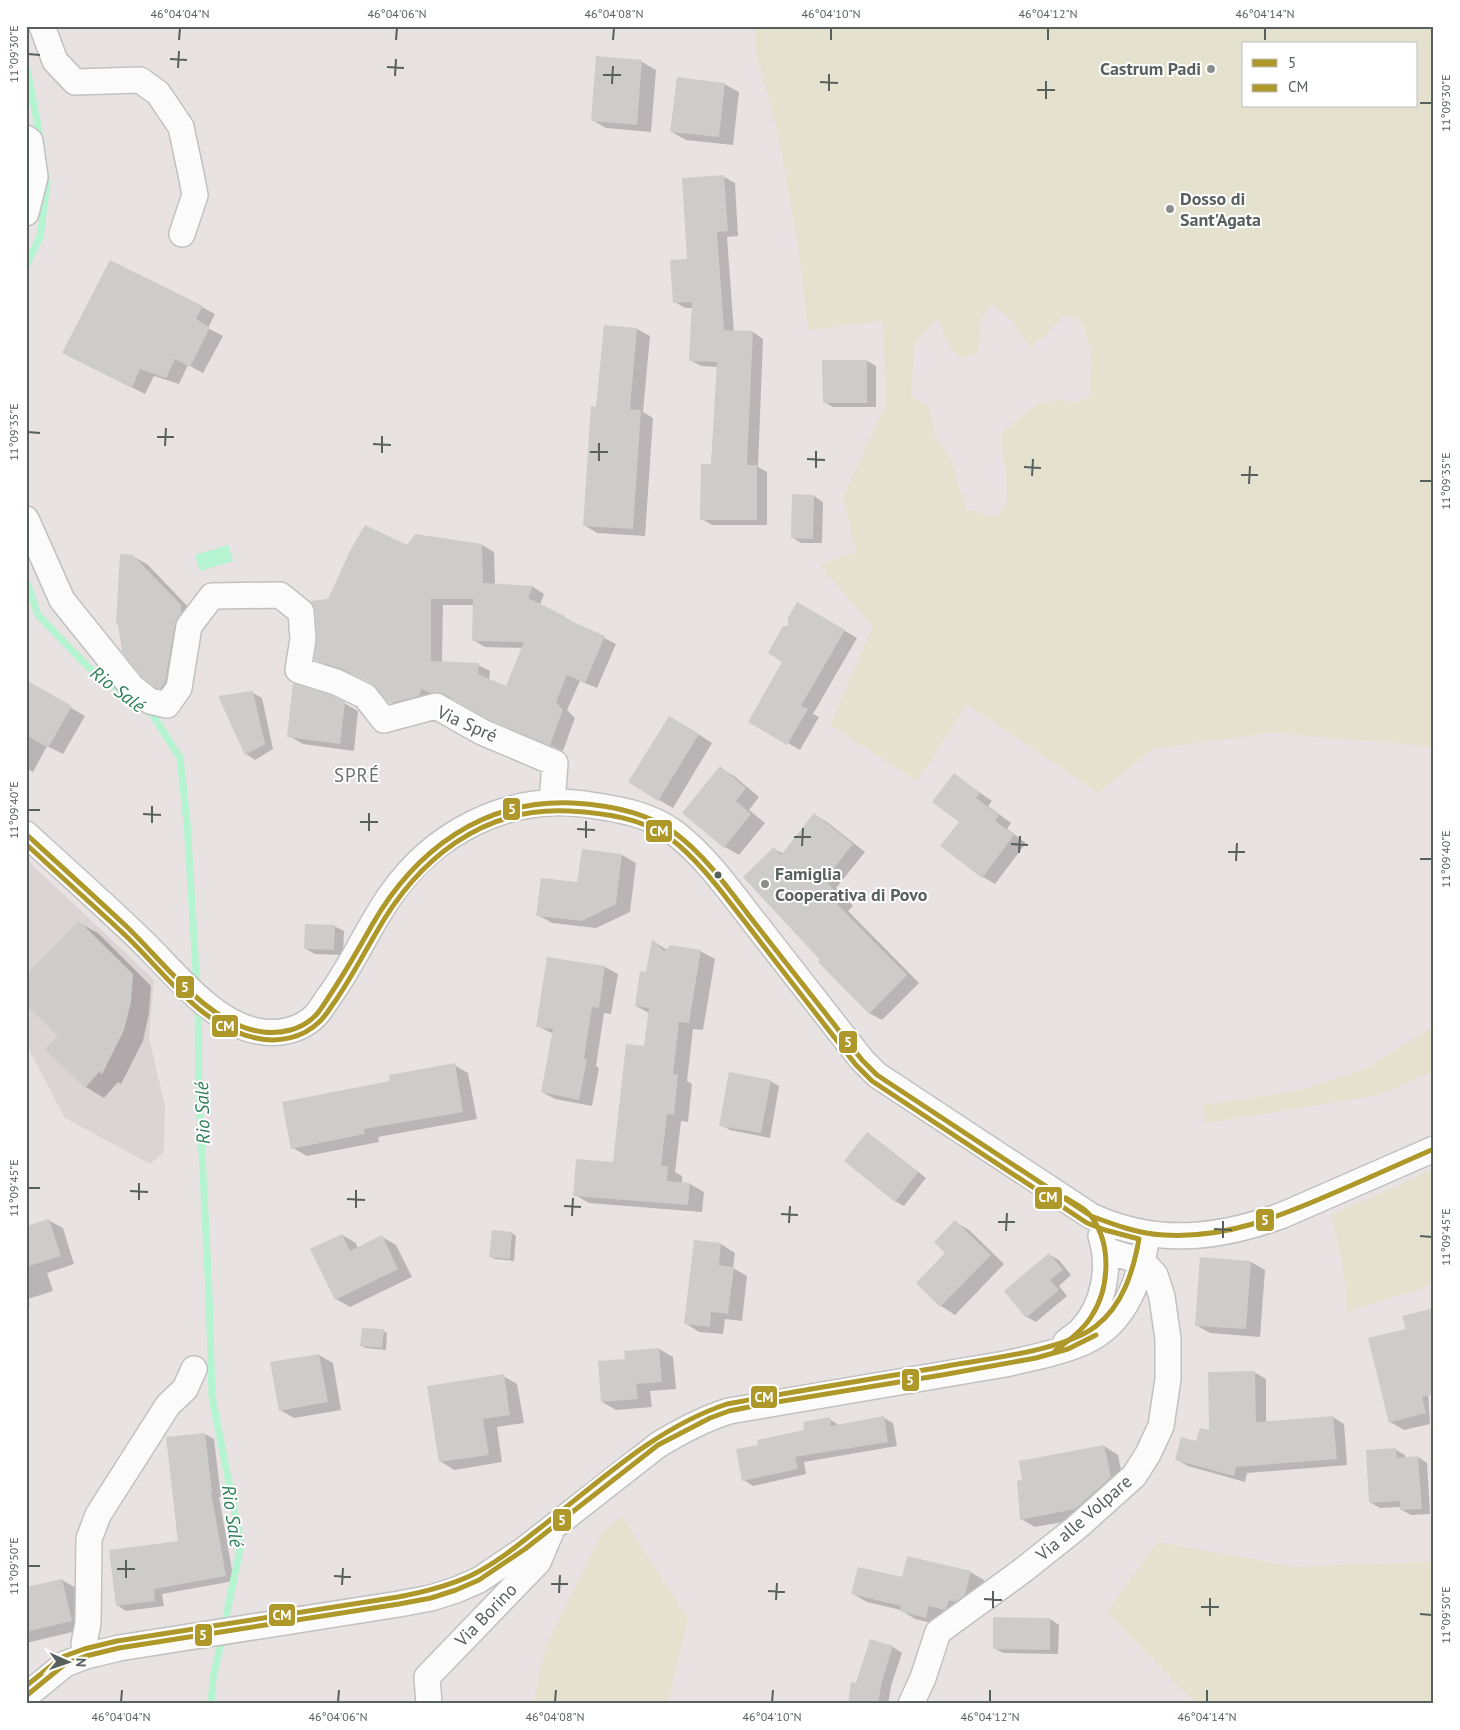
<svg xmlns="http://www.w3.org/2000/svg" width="1460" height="1730" viewBox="0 0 1460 1730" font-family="'PT Sans',sans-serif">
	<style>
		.education { fill: #dcd3d5 }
		.green { fill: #e4e2ce; fill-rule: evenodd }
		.water { fill: #b5f4d1 }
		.shadow { fill: #0003; fill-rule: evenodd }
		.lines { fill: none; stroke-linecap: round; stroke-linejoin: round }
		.stream { stroke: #b5f4d1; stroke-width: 7 }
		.building { fill: #cecbcb; fill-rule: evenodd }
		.minor-casing { stroke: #c0c1c0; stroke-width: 28 }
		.minor { stroke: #fcfbfb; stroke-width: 25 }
		.bus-1-casing { stroke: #fff; stroke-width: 9 }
		.bus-2-casing { stroke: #fff; stroke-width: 9 }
		.bus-1 { stroke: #ae982a; stroke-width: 5 }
		.bus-2 { stroke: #ae982a; stroke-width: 5 }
		.ticks { fill: none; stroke: #58605d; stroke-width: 2 }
		.poi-dot { fill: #8a8e8c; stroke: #fff; stroke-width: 2 }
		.bus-dot { fill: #58605d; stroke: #fff; stroke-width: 2 }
		.labels { text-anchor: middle; stroke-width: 4; stroke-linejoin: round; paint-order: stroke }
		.poi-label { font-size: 18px; font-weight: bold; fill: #58605d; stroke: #fff; text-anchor: start }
		.street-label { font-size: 18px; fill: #58605d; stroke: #fff }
		.water-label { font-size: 19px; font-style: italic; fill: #32805c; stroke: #fff }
		.neighbourhood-label { font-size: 19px; letter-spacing: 1px; fill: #69726e; stroke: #fff }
		.line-badge { stroke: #fff; stroke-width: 2 }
		.badge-label { font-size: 14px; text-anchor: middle; font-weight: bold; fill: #fff }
		.neatline { fill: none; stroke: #58605d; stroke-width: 2 }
		.ticks-label { font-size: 12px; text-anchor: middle; fill: #58605d }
	</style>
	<rect width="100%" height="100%" fill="#e8e2e3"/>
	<!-- education -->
	<path class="education" d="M26,859L154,980L149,1038L165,1106L164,1152L150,1164L65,1118L26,1044Z"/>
	<!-- green -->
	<path class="green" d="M756,26H1434V749L1417,745L1270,733L1153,749L1098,793L967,704L917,781L830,725L873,626L819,565L856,552L843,497L886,404L883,321L808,330L798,245L779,138L756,52ZM1244,44H1416V106H1244ZM993,304L1013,322L1029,347L1046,335L1065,314L1083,323L1092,359L1089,397L1076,402L1058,400L1038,404L1001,433L1006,474L1007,502L996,517L966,509L950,457L935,437L930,408L911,396L915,342L939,318L949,347L962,359L978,352L981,319Z
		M1434,1026V1071L1379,1095L1206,1123L1203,1105L1297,1091L1365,1069Z
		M1434,1169V1284L1347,1312C1346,1276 1340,1249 1331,1215Z
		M622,1516L688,1619L668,1704H533L546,1646L602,1533Z
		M1157,1542L1295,1567L1434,1561V1704H1196L1107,1612Z"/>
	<!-- water -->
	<path class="water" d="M228,545L233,561L200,571L195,555Z"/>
	<!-- shadow -->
	<path class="shadow" d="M597,58L642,62L656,70L651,132L606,128L592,120Z
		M724,84L739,92L733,145L686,140L672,132Z
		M724,177L735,183L738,236L727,237L734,332H753L763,339L758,467L767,472V525H712L702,519L712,466L718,367L701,366L690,360L693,308H685L675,302L688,260Z
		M202,307L215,314L208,328L223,336L203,373L188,365L179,384L154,376L145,394L77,360Z
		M637,329L650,336L643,412L653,418L645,536L597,533L584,525L598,408Z
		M867,361L876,366V407H833L824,402Z
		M793,495L814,496L823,502L822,543H801L792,537Z
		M482,545L494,552L495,585L533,587L544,594L540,605L616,644L597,688L580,681L567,710L575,718L563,751L502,725L456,699H443L402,708L389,701L374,684L356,675L328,666L316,659L329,600L408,547ZM443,605H474L473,640L485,647L523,648L507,688L489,681L490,671L478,665L442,662Z
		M132,556L147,564L195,614L172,695L157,687L120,625L117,624Z
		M798,603L857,638L813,714L819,717L800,750L750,721L784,661L789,627Z
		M26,682L85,716L63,754L47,746L33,772L26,768Z
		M253,693L262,698L273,749L255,760L246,754Z
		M344,703L358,711L354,751L303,744L289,736Z
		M684,725L712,743L673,808L659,800Z
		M720,768L734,776L759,797L749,810L765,823L739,855L725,847Z
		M954,775L992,801L988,806L1011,823L1007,829L1026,843L995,884L983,877L960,822Z
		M815,815L827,822L865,852L836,888L853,906L848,911L919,983L882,1020L869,1013L822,960L774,849L784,854Z
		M622,855L636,863L630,912L596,928L552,923L538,915L578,884Z
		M79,923L98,933L151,986L149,1013L143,1041L121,1084L118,1082L104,1098L86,1087L47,1049L60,1036Z
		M334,926L344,931L343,955L315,954L306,949Z
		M653,941L667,950L700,951L715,959L703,1030L693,1029L687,1081L692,1084L688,1122L681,1121L675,1172L682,1176V1184H690L704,1192L702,1212L589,1203L575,1195L614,1163L645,1047L649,1013L636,1006L647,973Z
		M548,958L605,967L618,974L611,1014L604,1013L596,1066L599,1068L592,1106L555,1099L542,1092L554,1034L537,1026Z
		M454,1065L468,1073L477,1119L378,1137L379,1142L307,1156L293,1148L391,1082Z
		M770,1081L779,1086L770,1138L730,1130L721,1125Z
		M867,1133L876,1139L926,1178L904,1206L895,1201Z
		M48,1220L63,1228L74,1264L47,1273L53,1291L28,1299L30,1305L26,1306V1228Z
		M955,1222L969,1230L1004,1264L955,1315L941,1306L917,1283L947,1253Z
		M493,1232L512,1233L516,1236L514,1261L495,1259L491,1257Z
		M342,1235L356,1243L358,1249L382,1237L396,1245L412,1277L350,1307L336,1299Z
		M721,1244L735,1253L733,1268L747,1276L742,1321L725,1319L723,1334L699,1332L685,1323Z
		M1050,1255L1059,1260L1071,1275L1059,1286L1067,1296L1036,1322L1027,1317Z
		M1251,1262L1265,1270L1260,1337L1210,1333L1196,1325Z
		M383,1331L387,1333L386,1350L366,1348L362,1346Z
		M659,1349L673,1357L676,1389L650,1391L652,1407L616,1410L602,1402L626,1360Z
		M319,1355L333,1363L341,1410L294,1418L280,1410Z
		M1254,1372L1266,1379V1422L1333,1417L1344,1424L1347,1465L1247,1473L1245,1482L1188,1466L1177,1460L1210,1432Z
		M1427,1375L1430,1424L1404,1430L1390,1422Z
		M503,1376L517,1384L524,1423L497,1427L502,1462L454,1470L440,1461Z
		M884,1418L893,1423L897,1446L804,1462L806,1474L753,1486L744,1480L759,1446L806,1431L829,1419L839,1425Z
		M205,1434L214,1439L221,1497H219L234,1581L162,1594L164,1606L126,1611L117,1605L179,1543L176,1526H178Z
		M1104,1446L1118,1455L1124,1485L1090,1517L1035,1527L1021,1519Z
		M1396,1450L1405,1455V1458L1418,1457L1427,1463L1430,1514L1411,1515L1402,1510L1401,1507L1380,1508L1371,1503Z
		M970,1572L984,1580L979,1602L959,1617L943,1613L940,1625L915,1619L901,1610L867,1602L853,1594L903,1579Z
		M62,1580L76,1588L85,1629L26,1643V1589Z
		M1050,1619L1059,1625L1058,1654L1003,1653L994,1648Z
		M871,1640L893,1647L902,1653L891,1686L888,1704H849Z"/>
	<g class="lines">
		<!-- stream -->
		<path class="stream" d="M26,64L41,142
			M26,266L40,237L47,183L46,175
			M26,580L38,615L87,666L123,693
			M146,710L152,714L180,758L187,822L197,987
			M198,1005L199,1093L209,1294L212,1397L241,1544L224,1627
			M211,1704L213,1678L222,1638"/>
	</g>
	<!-- building -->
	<path class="building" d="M596,56L642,60L637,125L591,121Z
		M677,77L725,83L719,137L670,132Z
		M724,175L728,231L717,232L724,330L753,331L747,465H757V520H700L701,464H711L717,362L689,361L692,302L673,303L670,260L687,259L682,178Z
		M110,260L203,306L196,319L210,327L190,367L175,359L166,378L140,369L132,388L62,353Z
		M604,325L637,328L630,409L641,410L633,529L583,526L591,406L596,407Z
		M822,360H867V403H823Z
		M792,494L814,495L813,539L791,538Z
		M365,525L407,545L415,534L482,544L483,583L533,586L528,598L565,616L564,618L605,636L585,683L567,675L556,702L563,710L550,745L488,719L442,693H430L422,689L419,696L391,703L388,702L371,683L342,669L314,660L317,638L315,611L311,601L328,599L350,551ZM431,599H473L472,641L524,642L506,686L478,674L479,663L431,661Z
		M120,554L133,555L181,605V613L175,624L165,682L160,689L156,688L142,677L122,652L118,624H116Z
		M797,602L845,630L801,706L808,709L787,745L748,722L782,662L768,653L783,626H788V618Z
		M26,680L72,706L48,748L26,735Z
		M293,683L331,695L345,702L340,744L287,737Z
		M253,691L265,744L245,755L218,696Z
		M669,716L699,734L658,801L628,782Z
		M720,766L746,788L736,801L751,814L724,848L682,813Z
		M954,773L980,793L976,798L999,815L995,821L1014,835L982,878L940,846L959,822L932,802Z
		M814,813L853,844L825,880L842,899L837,904L907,975L869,1014L818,962L820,960L743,877L774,847L781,855Z
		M582,849L622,854L616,904L582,921L536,916L541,878L577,882Z
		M79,921L133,974L131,1002L124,1030L102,1074L99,1072L85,1088L45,1049L58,1036L26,1005V975Z
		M305,924L335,925L334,950L304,949Z
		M652,939L664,951L671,945L701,950L689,1023L679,1022L673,1074L678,1075L674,1115L667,1114L661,1166H668L667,1181L690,1183L688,1205L573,1196L576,1159L613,1162L626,1044L644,1046L649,1008L635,1006L640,971L646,972Z
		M547,957L605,966L599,1008L592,1007L584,1059H587L579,1100L541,1092L553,1029L536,1027Z
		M455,1063L463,1112L364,1129L365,1134L291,1149L282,1102L390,1081L389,1075Z
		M729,1072L771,1080L761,1133L719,1126Z
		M867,1132L918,1172L895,1202L844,1161Z
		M49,1219L61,1256L26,1267V1226Z
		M955,1220L991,1255L940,1307L916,1283L945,1253L934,1242Z
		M492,1230L512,1232L510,1259L489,1257Z
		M342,1234L350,1251L382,1235L398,1269L335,1300L310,1249Z
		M694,1240L721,1243L719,1265L734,1267L728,1314L711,1312L710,1327L684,1324Z
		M1049,1253L1063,1270L1050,1280L1059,1290L1026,1318L1004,1291Z
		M1200,1257L1251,1261L1246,1329L1195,1326Z
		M1434,1308V1394L1422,1397L1426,1413L1389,1423L1368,1338L1406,1329L1402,1316Z
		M362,1328L384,1329L382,1348L360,1346Z
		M659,1348L662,1382L636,1384L638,1399L601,1402L598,1361L625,1359L624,1351Z
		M319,1354L328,1402L279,1411L270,1362Z
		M1255,1371L1256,1422L1333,1416L1337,1459L1236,1467L1234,1476L1175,1460L1181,1437L1196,1441L1200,1428L1209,1430L1208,1372Z
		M504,1374L510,1415L483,1419L489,1455L439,1462L427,1386Z
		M884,1416L888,1442L795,1457L798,1469L742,1481L736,1449L758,1445L757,1440L804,1430L803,1422L830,1417L831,1426Z
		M205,1433L212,1492H211L226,1576L154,1589L155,1601L116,1606L109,1550L178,1541L166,1437Z
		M1104,1445L1111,1477L1075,1509L1020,1520L1017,1481L1022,1480L1019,1461Z
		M1396,1448L1397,1458L1418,1456L1422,1509L1400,1510V1501L1369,1503L1366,1450Z
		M907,1556L971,1571L965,1595L955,1602L949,1600L947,1607L944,1610L929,1606L926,1618L900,1611L901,1606L851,1594L858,1567L902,1577Z
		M62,1579L72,1621L26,1632V1587Z
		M993,1617L1050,1618V1650L993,1649Z
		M870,1639L893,1646L882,1681L878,1704H848L851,1682L856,1683Z"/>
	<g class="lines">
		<defs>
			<path id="minor" d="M42,26L55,61L75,82L140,80L158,93L181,127L191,174L195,195L182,234
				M26,138L30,141L35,177L26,213
				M26,519L62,600L132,687L150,701L167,705L179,688L189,626L212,596L280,595L301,612L303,639L298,670L336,682L365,696L384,720L436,706L482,732L555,763L552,803
				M26,834C65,870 105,905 143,942C174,972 213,1023 257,1031C278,1035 300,1031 315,1016C320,1011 324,1004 328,998C352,966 367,929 390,896C433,833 508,794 584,804C617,809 648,813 675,833C706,857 730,891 754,922C790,968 826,1014 862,1060L877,1075L1091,1216C1156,1246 1218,1239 1283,1215L1434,1149
				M1066,1342C1071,1338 1077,1334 1081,1330C1104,1306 1111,1267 1101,1236
				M86,1656L84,1644L88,1623L89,1539L98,1515L168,1405L185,1389L194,1369
				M26,1696L65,1664L86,1656L119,1648L399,1604L431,1598L456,1590L479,1580L525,1549L658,1445C681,1431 703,1419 729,1411L1005,1364C1031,1358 1059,1353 1084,1342C1127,1323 1141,1277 1147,1234
				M429,1704L427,1677L538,1562L552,1529
				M911,1704L923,1678L938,1632L1022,1571L1076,1528L1134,1476L1148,1454L1161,1426L1168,1379V1339L1162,1297L1155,1275L1143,1262L1105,1250"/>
		</defs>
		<!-- minor casing -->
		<use href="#minor" class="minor-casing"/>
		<!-- minor -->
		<use href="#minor" class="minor"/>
		<defs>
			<path id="bus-1" d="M26,834C60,865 93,895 126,926C163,961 209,1026 263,1032C281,1034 301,1030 315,1016C320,1011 324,1004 328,998C344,974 358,950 372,925C415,850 483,799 573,803C608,805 647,812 675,833C707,857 730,891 754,922C790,968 826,1014 862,1060L877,1075L1091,1216C1115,1225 1139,1234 1164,1235C1226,1239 1281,1216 1336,1192C1369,1178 1401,1163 1434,1149
				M1055,1351C1068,1341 1082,1331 1091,1317C1109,1290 1112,1247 1093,1219C1087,1209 1075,1204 1066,1198
				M26,1696L65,1664L86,1656L119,1648L399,1604L431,1598L456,1590L479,1580L525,1549L658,1445L710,1418L729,1411L759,1405L942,1375L1036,1358L1068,1349L1096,1335"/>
			<path id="bus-2" d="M26,844C59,875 93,905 126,936C164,972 201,1027 256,1038C278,1043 303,1038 319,1022C326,1016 330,1008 336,1000C351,978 363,955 376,933C417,860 482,806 569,811C604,813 643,818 671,839C702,863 725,897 749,927C784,973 820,1019 856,1065L872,1081L1087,1223L1105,1230L1139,1239C1133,1272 1123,1305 1096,1326C1066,1350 987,1359 947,1366C874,1379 800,1390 727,1404C655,1428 599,1482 540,1528C519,1544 498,1562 474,1574C450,1586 424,1592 398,1597L117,1641L84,1649L62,1657L26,1686"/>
		</defs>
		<!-- bus-1 casing -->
		<use href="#bus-1" class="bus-1-casing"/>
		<!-- bus-2 casing -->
		<use href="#bus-2" class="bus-2-casing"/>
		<!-- bus-1 -->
		<use href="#bus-1" class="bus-1"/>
		<!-- bus-2 -->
		<use href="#bus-2" class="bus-2"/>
	</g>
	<!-- ticks -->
	<path class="ticks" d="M179,40L180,28M396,40L397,28M613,40L614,28M831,40V28M1048,40V28M1265,40V28M28,54L40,55M170,59L187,60M387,67L404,68M178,68L179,51M603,75H621M395,76L396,59M820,82L838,83M612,84L613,66M1037,90H1055M829,91V74M1046,99V81M1420,103H1432M28,432L40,433M157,437H174M373,444L391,445M165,446L166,428M590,452H608M382,453V436M807,459L825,460M599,461V443M1024,467L1041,468M816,468V451M1241,475H1258M1032,476L1033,459M1420,481H1432M1249,484L1250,466M28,810H40M143,814L161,815M360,822H378M152,823V806M577,829L595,830M369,831V813M794,837H811M586,838V821M1011,844L1028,845M802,846L803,828M1228,852H1245M1019,853L1020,836M1420,859H1432M1236,861L1237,843M28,1188H40M130,1191L148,1192M347,1199L365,1200M139,1200V1183M564,1206L581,1207M356,1208V1190M781,1214L798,1215M572,1216L573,1198M998,1222H1015M789,1223L790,1206M1214,1229L1232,1230M1006,1231L1007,1213M1420,1236L1432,1237M1223,1238V1221M28,1566H40M117,1569H135M334,1576L351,1577M126,1578V1560M551,1584H568M342,1585L343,1568M768,1591L785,1592M559,1593L560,1575M984,1599L1002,1600M776,1600L777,1583M1201,1607H1219M993,1608V1591M1420,1614L1432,1615M1210,1616V1598M121,1702L122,1690M338,1702L339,1690M555,1702L556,1690M772,1702L773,1690M990,1702V1690M1207,1702V1690"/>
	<!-- markers -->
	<g class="poi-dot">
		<circle cx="1211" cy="69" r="5"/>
		<circle cx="1170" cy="209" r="5"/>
		<circle cx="765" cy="884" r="5"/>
	</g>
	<circle class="bus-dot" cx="718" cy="875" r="4.5"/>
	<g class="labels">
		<!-- poi labels -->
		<g class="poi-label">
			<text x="1201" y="75" text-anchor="end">Castrum Padi</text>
			<text x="1180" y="205">Dosso di<tspan x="1180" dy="21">Sant'Agata</tspan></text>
			<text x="775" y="880">Famiglia<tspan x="775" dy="21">Cooperativa di Povo</tspan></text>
		</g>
		<!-- street labels -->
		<g class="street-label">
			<text transform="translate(467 724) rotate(24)" y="6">Via Spré</text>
			<text transform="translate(1084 1518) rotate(-41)" y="6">Via alle Volpare</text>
			<text transform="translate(486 1615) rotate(-46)" y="6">Via Borino</text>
		</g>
		<!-- water labels -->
		<g class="water-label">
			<text transform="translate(118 689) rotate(37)" y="7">Rio Salé</text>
			<text transform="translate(202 1113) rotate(-92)" y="7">Rio Salé</text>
			<text transform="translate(233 1516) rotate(82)" y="7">Rio Salé</text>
		</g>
		<!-- neighbourhood labels -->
		<g class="neighbourhood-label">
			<text x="357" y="782">SPRÉ</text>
		</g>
	</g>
	<g class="line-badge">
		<rect x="502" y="797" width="19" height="24" rx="5" fill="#ae982a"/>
		<rect x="645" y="819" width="28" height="24" rx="5" fill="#ae982a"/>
		<rect x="175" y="975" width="20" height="24" rx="5" fill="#ae982a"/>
		<rect x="211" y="1014" width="28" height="24" rx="5" fill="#ae982a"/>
		<rect x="838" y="1030" width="20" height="24" rx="5" fill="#ae982a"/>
		<rect x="1034" y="1186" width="29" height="24" rx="5" fill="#ae982a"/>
		<rect x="1255" y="1208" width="20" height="24" rx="5" fill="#ae982a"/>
		<rect x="901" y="1368" width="19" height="24" rx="5" fill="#ae982a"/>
		<rect x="750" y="1385" width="28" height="24" rx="5" fill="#ae982a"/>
		<rect x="552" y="1508" width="20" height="24" rx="5" fill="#ae982a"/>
		<rect x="268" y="1603" width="28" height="24" rx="5" fill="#ae982a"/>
		<rect x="194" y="1623" width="19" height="24" rx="5" fill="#ae982a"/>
	</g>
	<g class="badge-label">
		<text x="512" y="814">5</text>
		<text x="659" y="836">CM</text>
		<text x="185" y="992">5</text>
		<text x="225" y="1031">CM</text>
		<text x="848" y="1047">5</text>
		<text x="1048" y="1202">CM</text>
		<text x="1265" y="1225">5</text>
		<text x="910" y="1385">5</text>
		<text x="764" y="1402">CM</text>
		<text x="562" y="1525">5</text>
		<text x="282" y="1620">CM</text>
		<text x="203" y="1640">5</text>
	</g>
	<!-- border -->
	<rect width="1460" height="1730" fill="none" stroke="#ffffff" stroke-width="55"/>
	<!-- legend -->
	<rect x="1242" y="42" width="175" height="65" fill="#ffffff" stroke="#bcbfbe"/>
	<rect x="1252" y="59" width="25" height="8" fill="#ae982a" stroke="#bcbfbe"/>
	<text x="1288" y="68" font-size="15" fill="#58605d">5</text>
	<rect x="1252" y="84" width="25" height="8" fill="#ae982a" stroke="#bcbfbe"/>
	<text x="1288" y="92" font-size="15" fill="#58605d">CM</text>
	<!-- north arrow -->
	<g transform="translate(68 1662) rotate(92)" stroke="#ffffff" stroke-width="4" paint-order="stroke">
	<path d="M0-4L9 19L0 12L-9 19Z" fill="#58605d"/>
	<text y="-8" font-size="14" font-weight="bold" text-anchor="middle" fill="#58605d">N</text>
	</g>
	<rect x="28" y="28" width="1404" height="1674" class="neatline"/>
	<g class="ticks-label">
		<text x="180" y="18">46°04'04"N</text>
		<text x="397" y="18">46°04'06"N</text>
		<text x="614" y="18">46°04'08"N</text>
		<text x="831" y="18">46°04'10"N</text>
		<text x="1048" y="18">46°04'12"N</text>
		<text x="1265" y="18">46°04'14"N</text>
		<text transform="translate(14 54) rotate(-90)" y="4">11°09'30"E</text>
		<text transform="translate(1446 103) rotate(-90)" y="4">11°09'30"E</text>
		<text transform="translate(14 432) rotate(-90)" y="4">11°09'35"E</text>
		<text transform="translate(1446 481) rotate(-90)" y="4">11°09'35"E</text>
		<text transform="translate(14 810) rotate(-90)" y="4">11°09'40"E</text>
		<text transform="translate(1446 859) rotate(-90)" y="4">11°09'40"E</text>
		<text transform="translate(14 1188) rotate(-90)" y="4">11°09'45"E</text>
		<text transform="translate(1446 1237) rotate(-90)" y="4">11°09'45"E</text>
		<text transform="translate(14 1566) rotate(-90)" y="4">11°09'50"E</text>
		<text transform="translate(1446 1615) rotate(-90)" y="4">11°09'50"E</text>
		<text x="121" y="1721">46°04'04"N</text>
		<text x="338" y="1721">46°04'06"N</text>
		<text x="555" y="1721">46°04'08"N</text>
		<text x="772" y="1721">46°04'10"N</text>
		<text x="990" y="1721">46°04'12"N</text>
		<text x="1207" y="1721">46°04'14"N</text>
	</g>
</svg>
